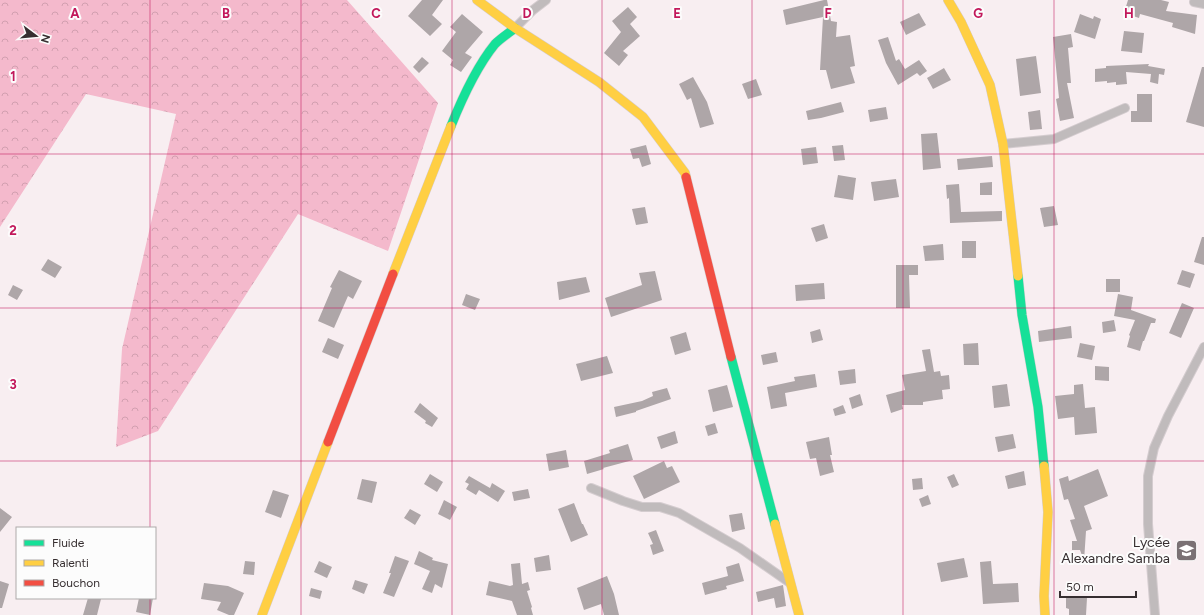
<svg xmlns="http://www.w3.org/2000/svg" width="1204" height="615" viewBox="0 0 1204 615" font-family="Figtree,sans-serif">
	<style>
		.forest { fill: url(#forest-crowns) }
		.building { fill: #aea6a8 }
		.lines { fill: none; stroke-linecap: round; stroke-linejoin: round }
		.street-casing { stroke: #d4cccf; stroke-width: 10 }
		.fast-casing { stroke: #d4cccf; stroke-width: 10 }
		.slow-casing { stroke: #d4cccf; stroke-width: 10 }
		.jam-casing { stroke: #d4cccf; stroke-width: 10 }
		.street { stroke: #c0bbbc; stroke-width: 8 }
		.fast { stroke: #16e098; stroke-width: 9 }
		.slow { stroke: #ffcf43; stroke-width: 9 }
		.jam { stroke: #f24e42; stroke-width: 9 }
		.grid { fill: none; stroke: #c2185b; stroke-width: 1; stroke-opacity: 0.55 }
		.labels { text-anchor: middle; stroke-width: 4; stroke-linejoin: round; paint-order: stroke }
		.poi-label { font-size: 14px; fill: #362e30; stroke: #fcfcfc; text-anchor: end }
		.grid-label { font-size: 13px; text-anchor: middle; font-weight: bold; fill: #c2185b; stroke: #fcfcfc; stroke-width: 4; stroke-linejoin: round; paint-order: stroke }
	</style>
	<defs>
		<pattern id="forest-crowns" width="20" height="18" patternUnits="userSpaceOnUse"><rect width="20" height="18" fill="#f4b9cc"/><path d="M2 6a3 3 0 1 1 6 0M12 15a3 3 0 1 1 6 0" fill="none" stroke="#d29fb0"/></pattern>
	</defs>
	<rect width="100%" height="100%" fill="#f8eef1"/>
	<!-- forest -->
	<path class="forest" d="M0,0H347L438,103L388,251L298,214L158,431L116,447L122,349L176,114L86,94L0,227Z"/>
	<!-- building -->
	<path class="building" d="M422,0H443L432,15L442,24L430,36L408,16Z
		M824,0H827L831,21L837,22L836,37L850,35L855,66L850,67L855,83L831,89L826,70H820L823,17L786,25L783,10Z
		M1128,0H1161L1169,2L1166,11L1197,15L1195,34L1172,27L1173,23L1140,14L1139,18L1124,13Z
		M628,7L637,17L630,24L640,36L623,51L628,55L619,66L604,53L621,32L612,21Z
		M919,13L926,25L906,35L900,22Z
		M462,14L483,32L465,53L472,57L461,72L450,65L453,60L442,51L456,32L450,27Z
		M1080,14L1093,19L1094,16L1101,19L1095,39L1074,32Z
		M1124,31L1144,33L1142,53L1121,51Z
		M1071,34L1073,47L1068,48L1071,83H1067L1074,118L1060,121L1056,99L1059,98L1053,37Z
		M888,37L896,61L899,59L905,69L919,60L927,71L920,76L917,73L898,85L886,63L878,40Z
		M1036,56L1041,93L1020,96L1016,59Z
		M422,57L429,63L419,73L413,67Z
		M1149,64L1148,66L1165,69L1164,75L1159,74L1158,84L1150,82L1151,74L1126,72L1127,84L1116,85V82L1107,83V81L1095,82V69L1106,68V66Z
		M1202,67H1204V127L1186,122Z
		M944,68L951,80L933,89L927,78Z
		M693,77L707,102L714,124L700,128L691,98L687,100L679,84Z
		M756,79L762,95L748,99L742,84Z
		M1137,94H1152V122H1131V111H1137Z
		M841,102L844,112L821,118L808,120L806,111Z
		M886,107L888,119L870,122L868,110Z
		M1040,110L1042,129L1030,130L1028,112Z
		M937,133L941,168L923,170L921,134Z
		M646,145L651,164L642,167L639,158L633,159L630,149Z
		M843,145L845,160L834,161L832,146Z
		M816,147L818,163L803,165L801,149Z
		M992,156L993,167L958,170L957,159Z
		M838,175L856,178L853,200L834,197Z
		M896,179L899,197L874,201L871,182Z
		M992,182V195H980V183Z
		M959,184L961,212L1002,211V221L950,223L949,198L947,199L946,185Z
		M1054,206L1058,225L1044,227L1040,208Z
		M645,207L648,223L636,225L632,209Z
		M824,224L828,238L816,242L811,228Z
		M1202,237H1204V265L1194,262Z
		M962,241H976V258H962Z
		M943,244L944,260L925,261L923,246Z
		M48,259L62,267L55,278L41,270Z
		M896,265H918V275H909L910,308H896Z
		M339,270L362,281L353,299L348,296L334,328L318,321L332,288L330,287Z
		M1182,270L1195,274L1190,288L1177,284Z
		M655,271L662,300L611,317L605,298L642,285L639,273Z
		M586,277L590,292L559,300L557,282Z
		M1106,279H1120V292H1106Z
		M824,283L825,299L796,301L795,285Z
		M13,285L23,290L17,300L8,295Z
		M466,294L480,299L475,310L462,305Z
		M1118,294L1133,297L1131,310L1156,319L1155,323H1151L1144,341H1143L1140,351L1127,347L1130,336L1129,335L1135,320L1114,316Z
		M1182,303L1194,308L1181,338L1169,333Z
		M1114,320L1116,331L1103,333L1102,322Z
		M1071,326L1072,338L1039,342L1038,331Z
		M820,329L823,340L812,343L810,332Z
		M686,332L691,350L675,355L670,337Z
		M328,338L344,345L338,359L322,352Z
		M978,343L979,365H964L963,344Z
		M1080,343L1095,346L1092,360L1077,357Z
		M930,349L934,372L940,371L941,376L949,375L950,389L942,390L943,399L923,402V405H902L903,409L891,413L886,395L905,390L902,375L926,371L922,350Z
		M776,352L778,362L763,365L761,355Z
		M607,356L613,373L581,381L576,364Z
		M1095,366L1109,367V381L1095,380Z
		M855,369L856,383L840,385L838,371Z
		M815,374L817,387L785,393L787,406L771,409L767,387L795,381L794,377Z
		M1007,384L1010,406L994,408L992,386Z
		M1083,384L1085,408L1095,407L1097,433L1075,435L1074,417L1058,419L1055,396L1074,394V385Z
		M727,385L733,407L713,412L708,390Z
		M667,388L671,399L636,411V412L616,417L614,407L642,401L653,396L652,392Z
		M860,394L863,405L852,409L849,398Z
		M420,403L438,418L432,427L425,423L426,421L414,412Z
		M843,405L846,413L835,416L833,409Z
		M715,423L718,433L708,436L705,426Z
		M675,431L678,443L661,449L657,437Z
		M1013,434L1016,448L998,452L995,437Z
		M829,437L832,455H830L834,472L820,476L816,458L810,459L806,442Z
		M628,444L633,460L603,468L604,469L587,474L584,461L610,453L609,450Z
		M566,450L569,467L549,471L546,454Z
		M664,461L667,468L672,466L680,482L644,499L633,476Z
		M1098,469L1108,496L1084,506L1092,529L1086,531L1084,561L1080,550H1072V541H1077L1070,520L1075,519L1068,499L1064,500L1059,479L1068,476L1069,481Z
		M1024,471L1026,485L1008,489L1005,476Z
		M430,474L443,482L437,492L424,484Z
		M954,474L959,485L952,488L947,477Z
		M469,476L490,488L492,483L505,491L498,502L479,490L476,495L466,489L469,484L465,482Z
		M922,478L923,489L913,490L912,479Z
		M362,479L377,482L372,503L357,499Z
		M528,489L530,498L514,501L512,492Z
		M273,490L289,495L281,518L265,512Z
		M928,495L931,504L922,507L919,499Z
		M444,500L457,507L450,520L438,514Z
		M574,503L582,524H583L588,535L571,542L558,509Z
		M0,508L12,517L0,532Z
		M410,509L421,515L415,525L404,518Z
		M742,513L745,529L732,532L729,515Z
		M656,530L664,551L653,555L650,545L653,544L648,533Z
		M419,551L433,558L432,560L448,564L442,588L435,584L432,593L422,589L430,571L414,564Z
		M549,555L551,570L536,572L534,558Z
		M395,556L409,561L394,597L383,593L391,573H389Z
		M964,558L968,577L941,582L937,563Z
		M245,561L255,562L254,575L243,574Z
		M319,561L332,567L327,578L314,572Z
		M991,561L993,584L1018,583L1019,602L983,604L980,562Z
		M520,563L522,584L528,582L530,590L527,591L532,607L531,608L533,615H517L512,601L486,595L489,581L510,586L513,585L511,564Z
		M739,563L744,581L726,586L727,589L705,595L702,583L728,576L726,567Z
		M607,576L614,594L619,615H604L601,604L584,610L577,588Z
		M355,580L368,584L364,594L352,589Z
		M0,581L9,584L2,608H0Z
		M204,583L228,586L244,593L234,615H229L217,610L221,602L201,599Z
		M783,585L786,606L776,608L774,598L758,602L756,592Z
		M311,588L322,591L320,599L309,596Z
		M1066,597L1087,598L1086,615H1069V609L1066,608Z
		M88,598L101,599L97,615H83Z
		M139,598H153L150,615L136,612Z"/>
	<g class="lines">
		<defs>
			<path id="street" d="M1194,2L1204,4
				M515,28L533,10L546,0
				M1003,144L1054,139L1125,108
				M591,488L623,501L642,507H660L679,513L740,548L790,583
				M1155,615L1148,524V476L1154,448L1168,416L1204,347"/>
			<path id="fast" d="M451,126C461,101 478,65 495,44C501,38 509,33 515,28
				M1018,276L1022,315L1038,407L1044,466
				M731,357L775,524"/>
			<path id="slow" d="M477,0L515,28L599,82L643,117L685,173L686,177
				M948,0L961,22L990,85L1003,144L1018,276
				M393,274L451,126
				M1044,466L1048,512L1044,596L1045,615
				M775,524L799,615
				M262,615L328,442"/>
			<path id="jam" d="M686,177L731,357
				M328,442L393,274"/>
		</defs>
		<!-- street casing -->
		<use href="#street" class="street-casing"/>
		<!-- fast casing -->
		<use href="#fast" class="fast-casing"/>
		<!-- slow casing -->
		<use href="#slow" class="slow-casing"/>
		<!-- jam casing -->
		<use href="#jam" class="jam-casing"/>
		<!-- street -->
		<use href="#street" class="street"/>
		<!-- fast -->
		<use href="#fast" class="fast"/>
		<!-- slow -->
		<use href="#slow" class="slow"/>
		<!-- jam -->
		<use href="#jam" class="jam"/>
	</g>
	<!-- grid -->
	<path class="grid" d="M150,0V528M301,0V615M452,0V615M602,0V615M752,0V615M903,0V615M1054,0V615M0,154H1204M0,308H1204M0,461H1204M150,598V615"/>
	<!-- icons -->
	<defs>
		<symbol id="school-square" viewBox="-11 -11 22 22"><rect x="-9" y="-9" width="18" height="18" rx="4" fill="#7a7174" stroke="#fcfcfc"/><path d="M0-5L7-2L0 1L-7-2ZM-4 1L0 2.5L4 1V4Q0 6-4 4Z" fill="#fff"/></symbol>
	</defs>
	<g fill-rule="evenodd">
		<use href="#school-square" x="1174" y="538" width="25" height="25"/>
	</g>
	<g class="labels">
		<!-- poi labels -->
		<g class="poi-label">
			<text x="1170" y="547">Lycée<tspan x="1170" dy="16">Alexandre Samba</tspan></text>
		</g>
	</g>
	<g class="grid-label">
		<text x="75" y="18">A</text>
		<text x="226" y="18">B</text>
		<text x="376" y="18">C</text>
		<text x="527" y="18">D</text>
		<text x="677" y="18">E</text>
		<text x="828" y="18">F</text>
		<text x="978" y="18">G</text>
		<text x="1129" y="18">H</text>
		<text x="13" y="81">1</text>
		<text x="13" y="235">2</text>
		<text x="13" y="389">3</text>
	</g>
	<!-- legend -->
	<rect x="16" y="527" width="140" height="72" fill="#fcfcfc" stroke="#adaaaa"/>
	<rect x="24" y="540" width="20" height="6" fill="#16e098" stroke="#adaaaa"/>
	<text x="52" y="547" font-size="12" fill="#362e30">Fluide</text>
	<rect x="24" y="560" width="20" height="6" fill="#ffcf43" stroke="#adaaaa"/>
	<text x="52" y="567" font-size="12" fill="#362e30">Ralenti</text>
	<rect x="24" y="580" width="20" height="6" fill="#f24e42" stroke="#adaaaa"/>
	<text x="52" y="587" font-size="12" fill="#362e30">Bouchon</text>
	<!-- north arrow -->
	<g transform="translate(36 36) rotate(106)" stroke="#fcfcfc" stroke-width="3" paint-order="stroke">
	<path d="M0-3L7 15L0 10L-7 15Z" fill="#362e30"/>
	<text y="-6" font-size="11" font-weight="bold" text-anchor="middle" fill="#362e30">N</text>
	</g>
	<!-- scale -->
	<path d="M1060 591v6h76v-6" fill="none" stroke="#362e30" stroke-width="2"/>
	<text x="1066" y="591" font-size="12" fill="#362e30" stroke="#fcfcfc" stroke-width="3" paint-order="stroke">50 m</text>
</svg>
